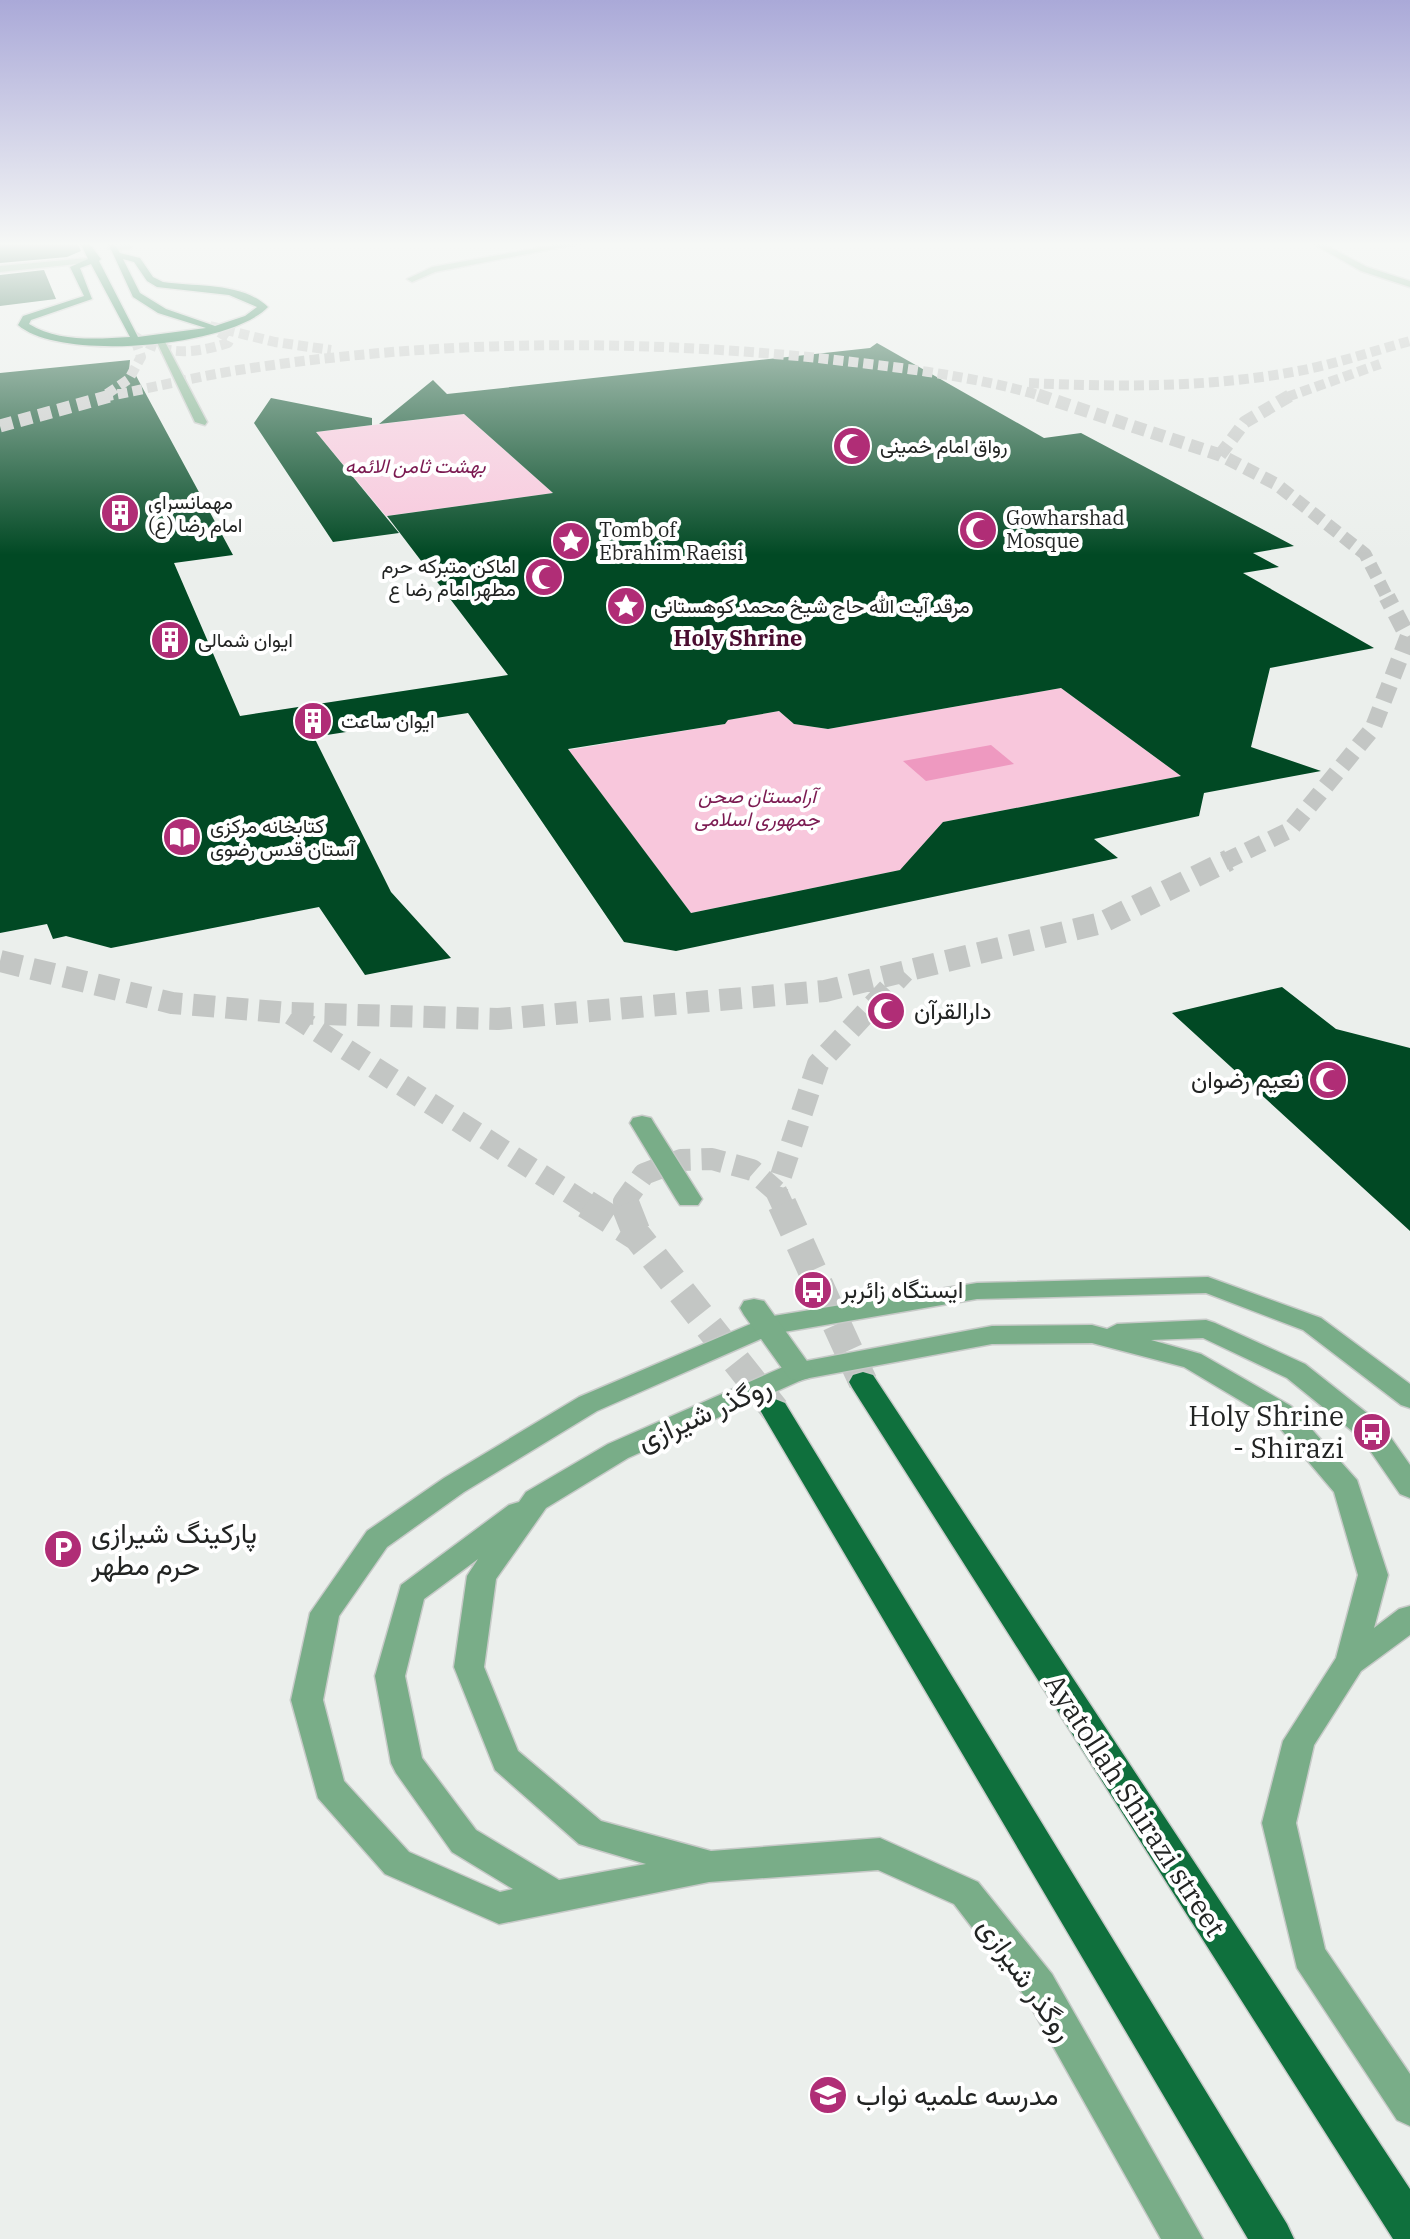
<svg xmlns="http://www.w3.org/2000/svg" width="1410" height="2239" viewBox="0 0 1410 2239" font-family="'IBM Plex Serif',Vazirmatn,serif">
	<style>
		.green { fill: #f8c7dc }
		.water { fill: #ee99c0 }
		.building { fill: #014924; fill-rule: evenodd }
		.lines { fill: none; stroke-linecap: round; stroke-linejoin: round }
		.primary-tunnel-far4 { stroke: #c3c6c4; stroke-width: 10; stroke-dasharray: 10 5; stroke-linecap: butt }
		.primary-tunnel-far3 { stroke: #c3c6c4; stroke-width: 13; stroke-dasharray: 13 7; stroke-linecap: butt }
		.primary-tunnel-far2 { stroke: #c3c6c4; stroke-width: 17; stroke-dasharray: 17 9; stroke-linecap: butt }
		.primary-tunnel-far1 { stroke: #c3c6c4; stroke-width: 22; stroke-dasharray: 22 11; stroke-linecap: butt }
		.primary-tunnel { stroke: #c3c6c4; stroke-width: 29; stroke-dasharray: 29 15; stroke-linecap: butt }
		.lane-casing { stroke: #c7cac8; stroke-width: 3 }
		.street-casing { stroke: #c7cac8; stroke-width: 3 }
		.primary-casing { stroke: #c7cac8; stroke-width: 3 }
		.lane { fill: #79ad88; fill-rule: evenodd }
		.street { fill: #79ad88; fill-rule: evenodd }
		.primary { fill: #0f703d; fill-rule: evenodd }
		.labels { text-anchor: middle; stroke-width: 8; stroke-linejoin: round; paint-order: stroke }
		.far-poi-label { font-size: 20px; fill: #222423; stroke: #fff; text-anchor: start }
		.far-park-label { font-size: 20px; font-style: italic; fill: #7b1a51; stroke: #fff }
		.far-neighbourhood-label { font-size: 22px; font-weight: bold; fill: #4b0c30; stroke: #fff }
		.poi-label { font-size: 24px; fill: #222423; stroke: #fff; text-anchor: start }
		.near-street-label { font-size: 28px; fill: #222423; stroke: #fff }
		.near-poi-label { font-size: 28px; fill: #222423; stroke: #fff; text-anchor: start }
	</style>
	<rect width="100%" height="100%" fill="#ebefec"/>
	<!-- green -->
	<path class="green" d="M464,414L553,493L386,516L316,432Z
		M1061,688L1181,776L943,822L944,861L691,913L568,750L725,724L727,720L779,711L794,724L828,729Z"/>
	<!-- water -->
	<path class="water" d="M991,745L1014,764L926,781L903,761Z"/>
	<!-- building -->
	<path class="building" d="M0,242H77L81,251L67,257L0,263Z
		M44,270L56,299L0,306V275Z
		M877,343L1044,438L1081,433L1294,546L1253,553L1279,567L1243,573L1374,648L1270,668L1251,747L1321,771L1204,793L1199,816L1094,839L1118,858L676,951L624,942L468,713L314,737L391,892L451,958L365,975L319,907L111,948L66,936L53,939L47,924L0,933V373L130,360L129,371L134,372L233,555L174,563L240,716L508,675L387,516L553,493L464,414L379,424L433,380L447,394L870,348ZM1061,688L1181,776L943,822L900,870L691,913L568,749L725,724L728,720L779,711L794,724L828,729Z
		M271,398L372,418V425L316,432L399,533L333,542L254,423Z
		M1282,987L1336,1029L1410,1048V1231L1172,1013Z"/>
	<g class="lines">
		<!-- primary-tunnel-far4 -->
		<path class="primary-tunnel-far4" d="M210,326L275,342L331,350
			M134,336C165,356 194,354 228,343L230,339L216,330
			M1029,383C1118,387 1209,388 1298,371C1336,364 1373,351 1410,341
			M107,394L129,379L141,357L134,336
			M103,397C153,388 202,375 252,368C439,340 631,339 818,358C888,366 978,376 1044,397
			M1287,397L1380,364"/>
		<!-- primary-tunnel-far3 -->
		<path class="primary-tunnel-far3" d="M1038,395L1220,455L1276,484L1365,554L1388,599
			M0,426L114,395
			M1220,455L1245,422L1291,395"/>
		<!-- primary-tunnel-far2 -->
		<path class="primary-tunnel-far2" d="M1224,862L1290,830L1373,728L1408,637L1387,597"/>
		<!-- primary-tunnel-far1 -->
		<path class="primary-tunnel-far1" d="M0,961L172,1003L289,1013L498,1019L825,991L1101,923L1229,860
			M291,1014L590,1206
			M626,1206L624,1202L644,1174L681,1160L712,1159L752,1170L776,1191
			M783,1206L776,1191L818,1064L904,972"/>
		<!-- primary-tunnel -->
		<path class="primary-tunnel" d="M586,1204L638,1237L775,1410
			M625,1204L638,1237
			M782,1204L863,1382"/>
		<defs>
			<path id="lane" d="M1208,1277L1321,1318L1410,1384V1408L1401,1405L1303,1330L1206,1293L977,1299L772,1334L597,1411L464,1492L387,1547L339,1616L323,1700L344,1781L409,1852L500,1892L513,1889L452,1852L396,1773L391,1763L375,1676L401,1585L509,1505L519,1502L526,1492L608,1444L790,1364L992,1326L1092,1325L1107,1329L1117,1324L1206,1320L1215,1323L1305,1364L1382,1425L1410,1465V1498L1400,1494L1362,1439L1287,1378L1203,1338L1151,1340L1201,1354L1291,1406L1357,1480L1388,1575L1374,1628L1399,1609L1410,1606V1635L1361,1671L1314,1745L1296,1823L1325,1949L1410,2074V2126L1397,2120L1297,1968L1262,1823L1283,1741L1336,1658L1358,1575L1334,1492L1273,1420L1184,1367L1092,1343L992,1344L804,1379L628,1458L546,1508L496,1579L484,1667L518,1751L601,1821L711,1851L880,1838L978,1882L1052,1974L1203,2239H1161L1026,1998L954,1904L878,1870L709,1882L499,1924L385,1874L318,1798L291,1700L310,1613L367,1531L444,1478L579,1397L767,1317L977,1283ZM478,1559L467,1576L454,1667L495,1770L579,1844L646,1864L559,1880L476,1830L422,1758L405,1676L424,1599Z"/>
			<path id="street" d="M571,242H588L435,272L412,282L407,279L432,267Z
				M1310,242H1320L1367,267L1410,281V287L1361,271Z
				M129,243L132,248L112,251L108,248Z
				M99,257L96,262L0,272V266Z
				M154,336L163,338L207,422L205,425L195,422Z
				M642,1116L651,1118L654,1123L702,1199L698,1205H680L676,1199L630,1123L633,1118Z
				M754,1299L764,1301L809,1364L813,1371L809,1378L799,1381L789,1378L744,1315L740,1308L744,1301Z"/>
			<path id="primary" d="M80,242H88L101,259L99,261L138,337L206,328L158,313L133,297L109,245H115L120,253L140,258L153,277L163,282C196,287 242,282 268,307C230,347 60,362 18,325L23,316L84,296L70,267L88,259ZM123,259L134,262L147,281L157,287L229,295L257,307L245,316L215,326L166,309L140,293ZM91,264L130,337C96,339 58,342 29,324L31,320L92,299L80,268Z
				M863,1372L873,1375L1410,2189V2239H1393L853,1389L849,1382L853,1375Z
				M775,1399L785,1403L1287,2224L1294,2239H1248L760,1410L765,1403Z"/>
		</defs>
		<!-- lane casing -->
		<use href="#lane" class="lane-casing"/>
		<!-- street casing -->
		<use href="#street" class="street-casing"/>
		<!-- primary casing -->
		<use href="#primary" class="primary-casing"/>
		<!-- lane -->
		<use href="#lane" class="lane"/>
		<!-- street -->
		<use href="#street" class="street"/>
		<!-- primary -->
		<use href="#primary" class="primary"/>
	</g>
	<!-- sky -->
	<linearGradient id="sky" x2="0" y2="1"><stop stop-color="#aaa9d8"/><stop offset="0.44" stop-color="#f6f8f6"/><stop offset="1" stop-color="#f6f8f6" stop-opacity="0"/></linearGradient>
	<rect width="1410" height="555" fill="url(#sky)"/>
	<!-- icons -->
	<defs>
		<symbol id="mosque-disc" viewBox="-11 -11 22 22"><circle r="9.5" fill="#b02d76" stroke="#fff"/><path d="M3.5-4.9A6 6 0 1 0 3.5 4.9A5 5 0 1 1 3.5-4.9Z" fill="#fff"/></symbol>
		<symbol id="building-disc" viewBox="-11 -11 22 22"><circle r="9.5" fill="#b02d76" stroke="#fff"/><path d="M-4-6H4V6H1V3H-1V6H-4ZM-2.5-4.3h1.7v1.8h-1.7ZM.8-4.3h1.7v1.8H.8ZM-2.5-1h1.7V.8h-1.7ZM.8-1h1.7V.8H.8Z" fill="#fff"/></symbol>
		<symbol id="sight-disc" viewBox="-11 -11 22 22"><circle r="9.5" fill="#b02d76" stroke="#fff"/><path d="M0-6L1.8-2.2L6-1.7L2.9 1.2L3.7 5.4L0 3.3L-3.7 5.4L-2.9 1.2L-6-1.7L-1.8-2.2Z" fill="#fff"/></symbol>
		<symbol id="library-disc" viewBox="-11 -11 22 22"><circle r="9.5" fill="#b02d76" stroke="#fff"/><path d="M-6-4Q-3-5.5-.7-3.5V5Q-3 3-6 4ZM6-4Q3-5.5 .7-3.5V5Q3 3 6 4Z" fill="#fff"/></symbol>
		<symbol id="bus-disc" viewBox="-11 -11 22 22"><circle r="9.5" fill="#b02d76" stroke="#fff"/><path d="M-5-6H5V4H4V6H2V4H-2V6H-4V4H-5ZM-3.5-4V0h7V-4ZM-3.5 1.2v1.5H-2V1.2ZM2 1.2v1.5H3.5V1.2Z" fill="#fff"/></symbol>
		<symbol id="parking-disc" viewBox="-11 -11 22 22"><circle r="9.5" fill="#b02d76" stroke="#fff"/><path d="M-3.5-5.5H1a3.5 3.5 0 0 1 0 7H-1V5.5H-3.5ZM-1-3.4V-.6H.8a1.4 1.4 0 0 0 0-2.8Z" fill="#fff"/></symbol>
		<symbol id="university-disc" viewBox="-11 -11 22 22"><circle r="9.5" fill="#b02d76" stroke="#fff"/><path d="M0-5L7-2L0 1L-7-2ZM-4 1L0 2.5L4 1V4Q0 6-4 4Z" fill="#fff"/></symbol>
	</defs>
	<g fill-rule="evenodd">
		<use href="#mosque-disc" x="830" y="424" width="44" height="44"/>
		<use href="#building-disc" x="98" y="491" width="44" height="44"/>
		<use href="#mosque-disc" x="956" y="508" width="44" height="44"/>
		<use href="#sight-disc" x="549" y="519" width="44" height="44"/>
		<use href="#mosque-disc" x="522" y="555" width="44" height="44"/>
		<use href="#sight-disc" x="604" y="584" width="44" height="44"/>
		<use href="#building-disc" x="148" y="618" width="44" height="44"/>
		<use href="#building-disc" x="291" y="699" width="44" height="44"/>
		<use href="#library-disc" x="160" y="815" width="44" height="44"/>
		<use href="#mosque-disc" x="864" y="989" width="44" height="44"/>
		<use href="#mosque-disc" x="1306" y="1058" width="44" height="44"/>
		<use href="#bus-disc" x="791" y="1268" width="44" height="44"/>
		<use href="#bus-disc" x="1350" y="1410" width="44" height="44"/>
		<use href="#parking-disc" x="41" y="1527" width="44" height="44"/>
		<use href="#university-disc" x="806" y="2073" width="44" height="44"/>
	</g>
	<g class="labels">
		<!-- far-poi labels -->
		<g class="far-poi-label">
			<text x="880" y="453">رواق امام خمینی</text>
			<text x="148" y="509">مهمانسرای<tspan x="148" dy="23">امام رضا (ع)</tspan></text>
			<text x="1006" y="525">Gowharshad<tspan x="1006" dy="23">Mosque</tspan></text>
			<text x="599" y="537">Tomb of<tspan x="599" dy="23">Ebrahim Raeisi</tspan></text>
			<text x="516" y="573" text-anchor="end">اماکن متبرکه حرم<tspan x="516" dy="23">مطهر امام رضا ع</tspan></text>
			<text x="654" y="613">مرقد آیت الله حاج شیخ محمد کوهستانی</text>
			<text x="198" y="647">ایوان شمالی</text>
			<text x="341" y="728">ایوان ساعت</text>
			<text x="210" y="833">کتابخانه مرکزی<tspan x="210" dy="23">آستان قدس رضوی</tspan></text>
		</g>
		<!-- far-park labels -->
		<g class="far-park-label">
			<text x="415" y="473">بهشت ثامن الائمه</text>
			<text x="757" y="803">آرامستان صحن<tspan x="757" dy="23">جمهوری اسلامی</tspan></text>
		</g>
		<!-- far-neighbourhood labels -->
		<g class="far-neighbourhood-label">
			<text x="738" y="646">Holy Shrine</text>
		</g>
		<!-- poi labels -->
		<g class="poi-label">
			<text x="914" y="1019">دارالقرآن</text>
			<text x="1300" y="1088" text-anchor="end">نعیم رضوان</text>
			<text x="841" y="1298">ایستگاه زائربر</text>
		</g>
		<!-- near-street labels -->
		<g class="near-street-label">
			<text transform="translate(704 1413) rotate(-24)" y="10">روگذر شیرازی</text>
			<text transform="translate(1135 1805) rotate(57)" y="10">Ayatollah Shirazi street</text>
			<text transform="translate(1026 1979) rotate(55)" y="10">روگذر شیرازی</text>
		</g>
		<!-- near-poi labels -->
		<g class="near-poi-label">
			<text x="1344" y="1426" text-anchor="end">Holy Shrine<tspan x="1344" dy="32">- Shirazi</tspan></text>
			<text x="91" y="1543">پارکینگ شیرازی<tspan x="91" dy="32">حرم مطهر</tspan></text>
			<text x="856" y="2105">مدرسه علمیه نواب</text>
		</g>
	</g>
</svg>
